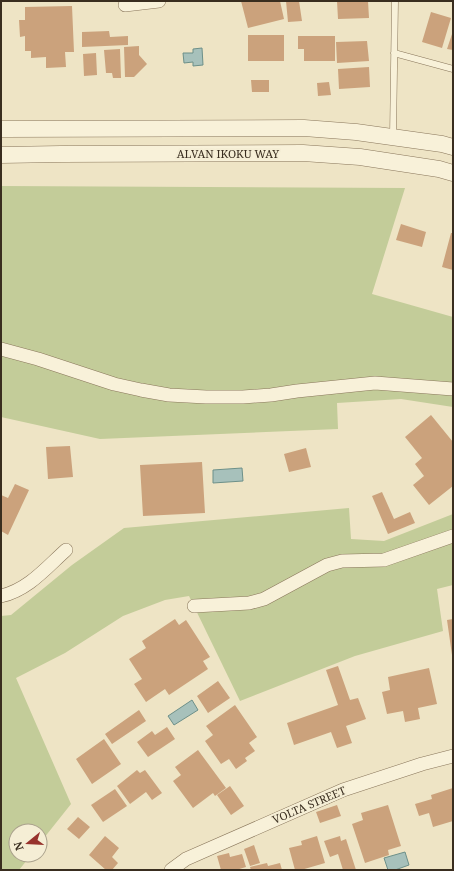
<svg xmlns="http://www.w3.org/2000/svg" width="454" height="871" viewBox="0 0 454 871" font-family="'Noto Serif',serif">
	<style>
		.green { fill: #c3cc99 }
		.water { fill: #a7c1bb; stroke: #6d9089 }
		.building { fill: #cba27c }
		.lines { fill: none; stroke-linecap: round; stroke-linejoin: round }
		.service-casing { stroke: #89765b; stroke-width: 7 }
		.minor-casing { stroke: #89765b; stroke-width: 14 }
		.tertiary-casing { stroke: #89765b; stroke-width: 17 }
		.service { stroke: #f8f1d9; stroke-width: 6 }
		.minor { stroke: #f8f1d9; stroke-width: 13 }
		.tertiary { stroke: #f8f1d9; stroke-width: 16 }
		.labels { text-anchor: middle; stroke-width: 4; stroke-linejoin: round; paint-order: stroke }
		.street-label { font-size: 11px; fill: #392d1f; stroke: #f5eed5 }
	</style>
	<rect width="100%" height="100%" fill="#eee4c5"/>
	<!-- green -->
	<path class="green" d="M1,186L405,188L372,294L453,317V407L401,399L337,403L338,429L100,439L1,417Z
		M349,508L351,539L384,541L453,514V585L437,589L443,631L355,656L240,701L189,596L165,600L123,616L65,653L16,678L71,804L40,843V831H16V855H31L19,870H1V616L11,615L72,565L124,528Z"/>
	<!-- water -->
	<path class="water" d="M202,48L203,65L193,66V62L184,63L183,53H193V49Z
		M242,468L243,481L213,483V470Z
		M192,700L198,710L174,725L168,716Z
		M405,852L409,865L395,870H388L384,858Z"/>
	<!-- building -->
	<path class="building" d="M241,1H280L284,19L248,28Z
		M286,1H299L302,21L288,22Z
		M337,1H368L369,18L338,19Z
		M72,6L74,52H65L66,67L46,68V57L31,58V51H25V36L20,37L19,20H25V7Z
		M431,12L451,18L442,48L422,42Z
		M109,31L110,37L128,36V45L82,47V32Z
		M453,31V50L447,49Z
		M248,35H284V61H248Z
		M298,36H335V61H304V49H298Z
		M367,41L369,61L337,63L336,42Z
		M139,46V55L147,64L134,77H125L124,47Z
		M120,49L121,78H113L112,73H106L104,50Z
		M96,53L97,75L84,76L83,54Z
		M369,67L370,87L339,89L338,69Z
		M251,80H269V92H252Z
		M329,82L331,95L318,96L317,83Z
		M401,224L426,232L422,247L396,240Z
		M451,233H453V270L442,267Z
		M431,415L453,442V486L429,505L413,485L424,476L415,464L422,458L405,437Z
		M70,446L73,477L48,479L46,447Z
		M306,448L311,467L289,472L284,454Z
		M202,462L205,513L143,516L140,465Z
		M15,484L29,490L8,535L1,531V495L8,498Z
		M382,492L394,519L410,512L415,523L388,534L372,496Z
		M175,619L179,625L186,620L210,657L203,661L208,669L169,695L165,689L146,702L134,684L142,679L129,659L146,648L142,641Z
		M453,619V655H452L447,620Z
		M338,666L350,700L358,698L366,719L346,726L352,743L337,748L331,732L294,745L287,723L338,705L326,670Z
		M429,668L437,704L418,708L420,719L405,722L403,711L387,714L382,692L390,690L388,677Z
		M218,681L230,698L208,713L197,696Z
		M235,705L257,737L249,743L255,751L245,758L247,761L236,769L229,759L221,764L205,741L213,735L206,726Z
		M139,710L146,721L112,744L105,734Z
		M167,727L175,739L148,757L137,742L152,731L155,735Z
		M104,739L121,764L92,784L76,759Z
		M198,750L226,788L215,796L213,793L193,808L173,781L181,775L175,767Z
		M137,770L140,773L145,770L162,793L152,800L146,792L130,804L117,786Z
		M230,786L244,806L231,815L217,795Z
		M453,788V821L433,827L429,813L419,816L415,804L432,799L431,795Z
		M115,789L127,806L103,822L91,805Z
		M337,805L341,816L320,823L316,812Z
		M388,805L401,846L388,850L389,855L365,863L352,824L363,820L361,813Z
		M78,817L90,827L79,839L67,829Z
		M105,836L119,848L112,857L118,863L112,870H106L89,855Z
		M317,836L325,863L301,870H295L289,848L302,845L301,841Z
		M340,836L341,841L346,839L356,870H343L338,854L330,857L324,841Z
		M254,845L260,863L250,866L244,849Z
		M229,853L230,857L242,854L246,867L236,870H221L217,856Z
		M267,863L268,866L280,863L282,870H251L250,867Z"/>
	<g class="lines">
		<defs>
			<path id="service" d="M394,53L453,69
				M393,136L395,1"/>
			<path id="minor" d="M125,5L159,1
				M1,349L38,359L114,384L141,390L169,395L206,397H243L271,395L297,391L375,383L453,389
				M1,596C28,590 46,568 66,550
				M194,606L249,603L264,599L327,565L342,561L384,560L453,536
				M171,870L186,859L343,790L422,764L453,756"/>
			<path id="tertiary" d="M1,129L304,128L356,132L442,144L453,147
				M1,155L61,154L303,153L360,157L439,169L453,173"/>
		</defs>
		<!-- service casing -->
		<use href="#service" class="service-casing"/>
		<!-- minor casing -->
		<use href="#minor" class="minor-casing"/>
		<!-- tertiary casing -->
		<use href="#tertiary" class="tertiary-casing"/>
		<!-- service -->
		<use href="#service" class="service"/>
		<!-- minor -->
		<use href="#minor" class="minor"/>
		<!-- tertiary -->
		<use href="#tertiary" class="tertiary"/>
	</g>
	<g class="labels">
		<!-- street labels -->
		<g class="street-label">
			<text x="228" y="158">ALVAN IKOKU WAY</text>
			<text transform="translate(309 805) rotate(-23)" y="4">VOLTA STREET</text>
		</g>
	</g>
	<!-- border -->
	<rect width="454" height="871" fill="none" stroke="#392d1f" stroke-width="4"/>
	<!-- north arrow -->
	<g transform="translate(28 843) rotate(252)"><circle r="19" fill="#f5eed5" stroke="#aaa18c"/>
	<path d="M0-3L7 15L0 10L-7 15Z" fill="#97322c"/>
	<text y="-6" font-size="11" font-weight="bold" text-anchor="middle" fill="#392d1f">N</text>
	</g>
</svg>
